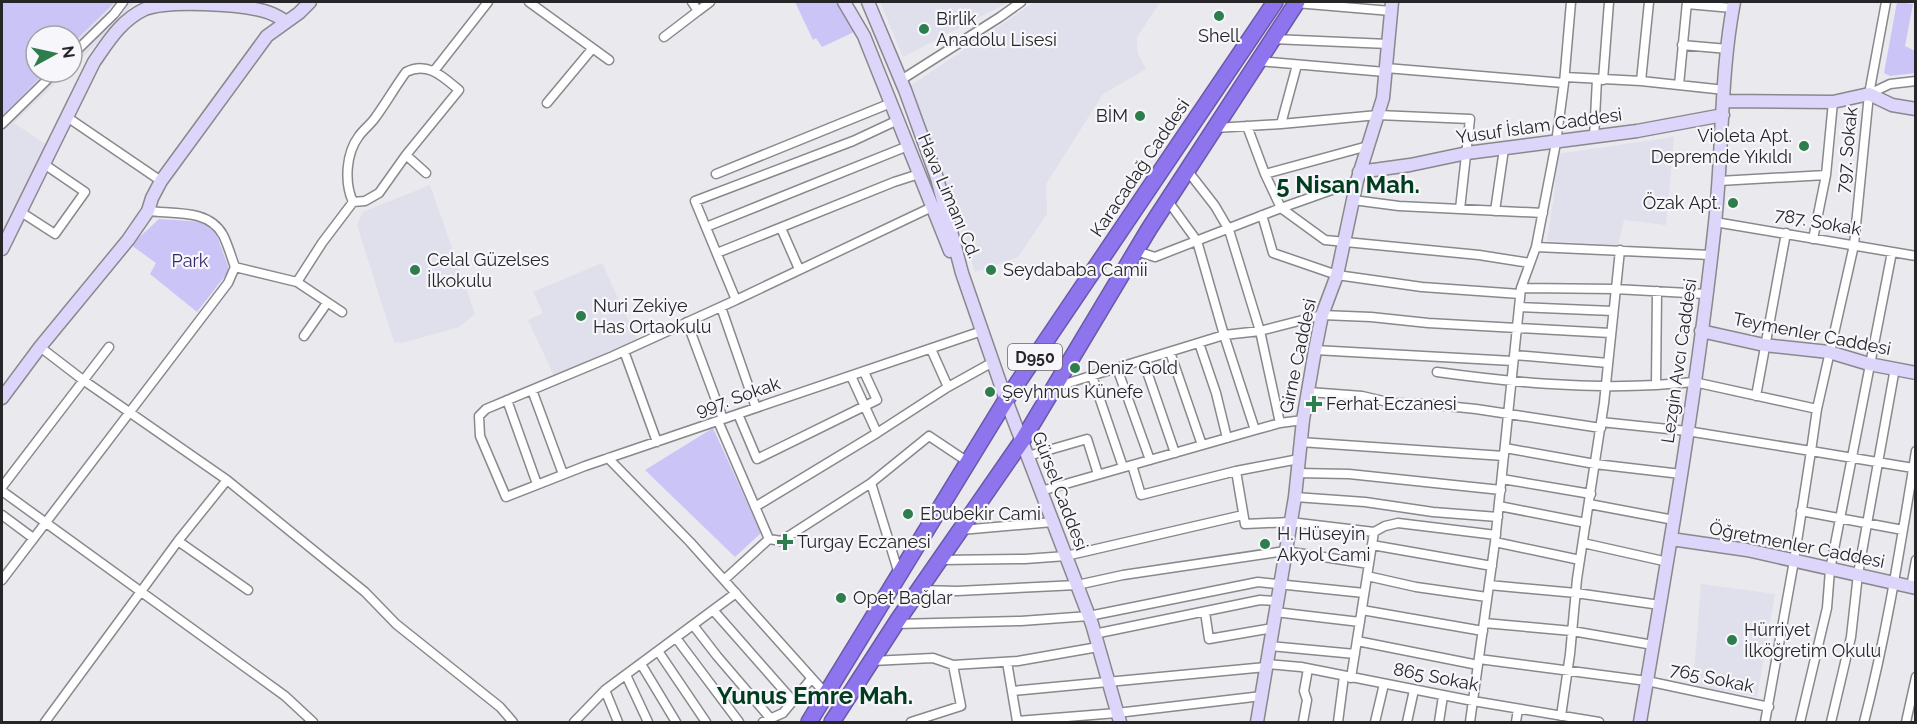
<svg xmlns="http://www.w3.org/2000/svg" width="1917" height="724" viewBox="0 0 1917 724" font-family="Raleway,sans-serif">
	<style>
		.built { fill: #e0dfec }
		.green { fill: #cbc5f7 }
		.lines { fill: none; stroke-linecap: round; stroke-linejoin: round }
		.street-casing { stroke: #88888d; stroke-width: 11 }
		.secondary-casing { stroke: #88888d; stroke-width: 15 }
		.highway-casing { stroke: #6a59a9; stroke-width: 18 }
		.street { stroke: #fff; stroke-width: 8 }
		.secondary { stroke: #ddd6fa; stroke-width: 12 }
		.highway { stroke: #8e75ee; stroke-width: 15 }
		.poi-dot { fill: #2d7d4d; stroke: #f7f6fb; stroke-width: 2 }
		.labels { text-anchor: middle; stroke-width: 4.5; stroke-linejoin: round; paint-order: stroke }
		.shield { fill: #f7f6fb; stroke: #656467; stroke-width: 1.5 }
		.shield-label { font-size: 16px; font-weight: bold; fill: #262628 }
		.poi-label { font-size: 18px; fill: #262628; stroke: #f7f6fb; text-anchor: start }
		.street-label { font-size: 18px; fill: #262628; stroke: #f7f6fb }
		.park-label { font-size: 18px; fill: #39266f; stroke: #f7f6fb }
		.district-label { font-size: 24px; font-weight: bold; fill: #003d1e; stroke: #f7f6fb }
	</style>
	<rect width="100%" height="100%" fill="#e9e9ee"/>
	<!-- built -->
	<path class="built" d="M2,2H134L112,29L72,67V36H36V72H67L14,123L50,147L2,243Z
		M880,2H1009L903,57Z
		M1035,2H1160L1137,37V52L1146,69L1103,94L1046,184L1047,214L1018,257L975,272L910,86Z
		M1674,137L1666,225L1624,220L1618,245L1547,241L1554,196L1557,154Z
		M430,185L475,314L459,327L402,343L394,342L357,225L363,212Z
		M602,263L637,339L554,376L528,320L543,313L533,292Z
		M1701,584L1775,594L1757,697L1693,685Z"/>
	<!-- green -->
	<path class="green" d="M2,2H115L72,44V36H36V72H45L2,117Z
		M795,2H838L854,32L822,47L816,38L813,40Z
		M1897,2L1913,4L1905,46L1915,51V73L1890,76L1884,73Z
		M159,219L206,222L216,233L228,266V272L197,312L150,274L156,263L131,245Z
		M713,428L761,533L735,557L645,470Z"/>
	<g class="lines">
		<defs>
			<path id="street" d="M529,2L609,60
				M1296,3L1391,11
				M1687,4L1732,8
				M698,11L710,2
				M664,37L698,11L692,2
				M1273,39L1388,44
				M1682,45L1728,49
				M72,55L114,14L123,2
				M1258,61L1385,72
				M1297,65L1281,124L1378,115L1470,119L1460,209
				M1386,68L1564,83
				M434,71L488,2
				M1565,77L1641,81L1725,90
				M901,80L1000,17L1021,2
				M1603,80L1609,2
				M1641,81L1649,2
				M1679,85L1687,2
				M1869,94L1890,84L1916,81
				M547,103L592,49
				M67,117L161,181
				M898,120L853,141L695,201L736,300L932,207
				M2,124L55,72
				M1247,126L1265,174L1368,146
				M1215,128L1281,124
				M1594,138L1597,79
				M406,155L426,173
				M1187,170L1215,206L1229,230L1260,331L1280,423L1303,420
				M716,174L891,103
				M1265,174L1281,208L1325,240L1479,255L1530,263
				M1719,181L1826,175
				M1353,200L1399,206L1543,213
				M1168,201L1197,241L1224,335L1255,430L1280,423
				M1495,211L1504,149
				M21,212L55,234L85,192L44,164
				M1262,215L1273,253L1337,275L1422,287L1520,294
				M1715,222L1916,256
				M706,227L908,146
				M781,228L799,269
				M1813,239L1826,175L1833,102
				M1536,247L1711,255
				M1136,251L1155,257L1281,208L1357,181
				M717,253L894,182L919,174
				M235,267L297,282L342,312
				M297,282L322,243L353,202L365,201L379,193L406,155L459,90C443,77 428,61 406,72C395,87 386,103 375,118C370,125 364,129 359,136C346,153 344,182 353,202
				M1521,288L1615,289L1706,294
				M1657,291L1656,385L1694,382L1817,409L1854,245L1869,94L1886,2
				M736,300L613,356L486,409L479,416L480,436L506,497L585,466L982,331
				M721,307L756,408
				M1519,307L1613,311
				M687,322L723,419
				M304,336L327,303
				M1199,343L1216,393L1227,438
				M40,347L83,380L227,480L365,592L396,624L500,707L513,722
				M931,349L948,387L993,362
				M1315,350L1513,361
				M624,351L657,442
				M1170,352L1202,445
				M1514,355L1608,363
				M1143,360L1175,453
				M1117,368L1150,460
				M1437,372C1510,382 1582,389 1656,385
				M851,376L877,433L948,387
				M1092,376L1123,467
				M1055,387L1224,335L1260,331L1322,315L1371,317L1428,323L1610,333
				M532,390L563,474
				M1309,392L1362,396L1392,403L1427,404L1476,409L1601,428
				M1756,396L1786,233
				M507,400L537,484
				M738,414L757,459L877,400L864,372
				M718,421L769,539L724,580
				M1601,422L1687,431L1811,451L1817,409
				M1300,442L1504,456
				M1505,448L1595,464L1681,474
				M1028,456L1087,439L1098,474
				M608,458L690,542L826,694
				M1132,465L1141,495L1236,471L1299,459
				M1236,471L1245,524L1290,522L1374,532L1351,678
				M1296,473L1349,474L1501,490
				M1502,479L1591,494
				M871,483L929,436L968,462
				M2,487L109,347
				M2,491L285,696L313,722
				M1041,491L1255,430
				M1295,497L1365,502L1433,512L1498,517
				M1589,504L1674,520
				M1499,506L1586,523
				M755,507L877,433
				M1801,511L1903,530
				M2,515L33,538
				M961,530L1053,522
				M1374,532L1385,526L1398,523L1496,535
				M769,539L781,541L871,483L899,574
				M178,541L248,590
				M1495,542L1580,560
				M1583,543L1668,562
				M1372,545L1492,566
				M940,560L1025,559L1066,556L1243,515
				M1367,576L1416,587L1487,597
				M2,580L228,283L235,267C231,256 228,245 223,235C209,209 174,214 148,211
				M1489,585L1576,593L1660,605
				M1911,587L1916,560
				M919,590L957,591L1077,585L1123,575L1285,551L1369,564
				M713,610L793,701
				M1362,610L1483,631
				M1205,612L1209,639L1273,628
				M1275,612L1360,622
				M1484,623L1572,631L1653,645
				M896,624L1021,621L1089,616L1258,582L1364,593
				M693,625L717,656L771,719
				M1094,634L1260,600L1277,601
				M676,638L739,722
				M1357,641L1478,665
				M1269,646L1355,654
				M658,651L706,722
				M1479,659L1647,681L1769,707
				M872,661L933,658L953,665L1018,661L1098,647
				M1007,662L1017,721L1117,713L1262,696
				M641,664L676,722
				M1267,664L1301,667L1473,701L1599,722
				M626,675L648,722
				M605,690L618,722
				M1012,691L1266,667
				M1561,716L1570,654L1577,579L1604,403L1620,250
				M45,722L178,541L227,480
				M574,722L605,690L736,593
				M763,722L783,713L811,679
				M911,722L961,706L953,665
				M1303,722L1307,700L1304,691L1308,669
				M1338,722L1344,676
				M1375,722L1384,684
				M1407,722L1414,690
				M1439,722L1443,696
				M1470,722L1495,542L1521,288L1536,247L1556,143L1564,83L1571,2
				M1516,722L1518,709
				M1765,722L1794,561L1811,451L1913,468
				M1800,722L1827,608L1830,570L1892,252
				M1831,722L1851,637L1858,574L1895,368
				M1864,722C1887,633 1901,542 1916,451
				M1906,722L1916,677"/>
			<path id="secondary" d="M844,2L864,36L950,251
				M868,2L905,90L937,178L962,273L1006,400L1092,624L1120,722
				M1724,101L1833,102L1869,94L1892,105L1916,109
				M1359,172L1410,165L1467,153L1637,131L1723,115
				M2,249L94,62C108,42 121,20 145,9C169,0 238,4 264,11C272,13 279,17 285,21
				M1701,331L1764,345L1829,352L1869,364L1916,373
				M2,398L40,347L128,240L148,211L152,198L161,181L267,36L299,13L310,2
				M1671,539L1747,550L1916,588
				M1257,722L1295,497L1303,420L1315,350L1322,315L1337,275L1357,181L1383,98L1392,2
				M1640,722C1668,557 1697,391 1715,223C1723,150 1720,74 1734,2"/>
			<path id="highway" d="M809,722L1006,400L1275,2
				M832,722L898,620L1022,441L1149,229L1297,2"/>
		</defs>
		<!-- street casing -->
		<use href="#street" class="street-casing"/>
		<!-- secondary casing -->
		<use href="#secondary" class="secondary-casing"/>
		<!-- highway casing -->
		<use href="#highway" class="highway-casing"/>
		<!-- street -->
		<use href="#street" class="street"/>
		<!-- secondary -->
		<use href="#secondary" class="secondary"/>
		<!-- highway -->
		<use href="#highway" class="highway"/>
	</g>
	<!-- markers -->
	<g class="poi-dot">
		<circle cx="1219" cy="16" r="6"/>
		<circle cx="924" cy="29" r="6"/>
		<circle cx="1140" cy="116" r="6"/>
		<circle cx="1804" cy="146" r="6"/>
		<circle cx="1733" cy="203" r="6"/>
		<circle cx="415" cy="270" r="6"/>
		<circle cx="991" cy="270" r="6"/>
		<circle cx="581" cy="316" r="6"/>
		<circle cx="1075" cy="368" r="6"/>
		<circle cx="990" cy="392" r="6"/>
		<path d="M1311 395h6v6h6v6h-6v6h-6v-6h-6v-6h6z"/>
		<circle cx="908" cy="514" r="6"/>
		<path d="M782 533h6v6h6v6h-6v6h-6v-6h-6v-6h6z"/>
		<circle cx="1265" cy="544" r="6"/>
		<circle cx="841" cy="598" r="6"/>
		<circle cx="1732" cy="640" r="6"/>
	</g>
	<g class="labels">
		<!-- shield labels -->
		<rect class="shield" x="1008" y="344" width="54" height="26" rx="4.5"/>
		<g class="shield-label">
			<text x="1035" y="363">D950</text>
		</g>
		<!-- poi labels -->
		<g class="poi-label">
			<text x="936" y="25">Birlik<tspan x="936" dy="21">Anadolu Lisesi</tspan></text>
			<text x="1219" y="42" text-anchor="middle">Shell</text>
			<text x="1128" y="122" text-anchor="end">BİM</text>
			<text x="1792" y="142" text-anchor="end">Violeta Apt.<tspan x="1792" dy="21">Depremde Yıkıldı</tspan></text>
			<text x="1721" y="209" text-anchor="end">Özak Apt.</text>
			<text x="427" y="266">Celal Güzelses<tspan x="427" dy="21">İlkokulu</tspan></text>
			<text x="1003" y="276">Seydababa Camii</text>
			<text x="593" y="312">Nuri Zekiye<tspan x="593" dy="21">Has Ortaokulu</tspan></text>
			<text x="1087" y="374">Deniz Gold</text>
			<text x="1002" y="398">Şeyhmus Künefe</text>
			<text x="1326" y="410">Ferhat Eczanesi</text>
			<text x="920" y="520">Ebubekir Cami</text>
			<text x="1277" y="540">H. Hüseyin<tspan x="1277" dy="21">Akyol Cami</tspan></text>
			<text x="797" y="548">Turgay Eczanesi</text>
			<text x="853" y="604">Opet Bağlar</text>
			<text x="1744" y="636">Hürriyet<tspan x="1744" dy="21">İlköğretim Okulu</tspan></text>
		</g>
		<!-- street labels -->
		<g class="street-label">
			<text transform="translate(1539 126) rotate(-8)" y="6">Yusuf İslam Caddesi</text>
			<text transform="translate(1847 150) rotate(-84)" y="6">797. Sokak</text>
			<text transform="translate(1140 168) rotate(-56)" y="6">Karacadağ Caddesi</text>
			<text transform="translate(949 196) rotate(67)" y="6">Hava Limanı Cd.</text>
			<text transform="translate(1818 222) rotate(10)" y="6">787. Sokak</text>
			<text transform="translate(1812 334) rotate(11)" y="6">Teymenler Caddesi</text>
			<text transform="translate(1298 356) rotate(-78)" y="6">Girne Caddesi</text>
			<text transform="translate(1679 361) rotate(-82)" y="6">Lezgin Avcı Caddesi</text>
			<text transform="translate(738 397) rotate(-19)" y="6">997. Sokak</text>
			<text transform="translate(1060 491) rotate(69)" y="6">Gürsel Caddesi</text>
			<text transform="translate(1797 545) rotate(11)" y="6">Öğretmenler Caddesi</text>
			<text transform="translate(1436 677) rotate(11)" y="6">865 Sokak</text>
			<text transform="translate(1712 678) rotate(12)" y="6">765 Sokak</text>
		</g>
		<!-- park labels -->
		<g class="park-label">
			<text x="190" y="267">Park</text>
		</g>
		<!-- district labels -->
		<g class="district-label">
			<text x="1348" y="193">5 Nisan Mah.</text>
			<text x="815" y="704">Yunus Emre Mah.</text>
		</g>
	</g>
	<!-- border -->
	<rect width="1917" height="724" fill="none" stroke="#262628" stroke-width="6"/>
	<!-- north arrow -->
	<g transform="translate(54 54) rotate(82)"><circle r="28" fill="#f7f6fb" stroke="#a3a3a7" stroke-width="1.5"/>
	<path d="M0-4.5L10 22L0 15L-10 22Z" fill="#2d7d4d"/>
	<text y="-9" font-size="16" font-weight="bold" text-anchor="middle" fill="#262628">N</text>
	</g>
</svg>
